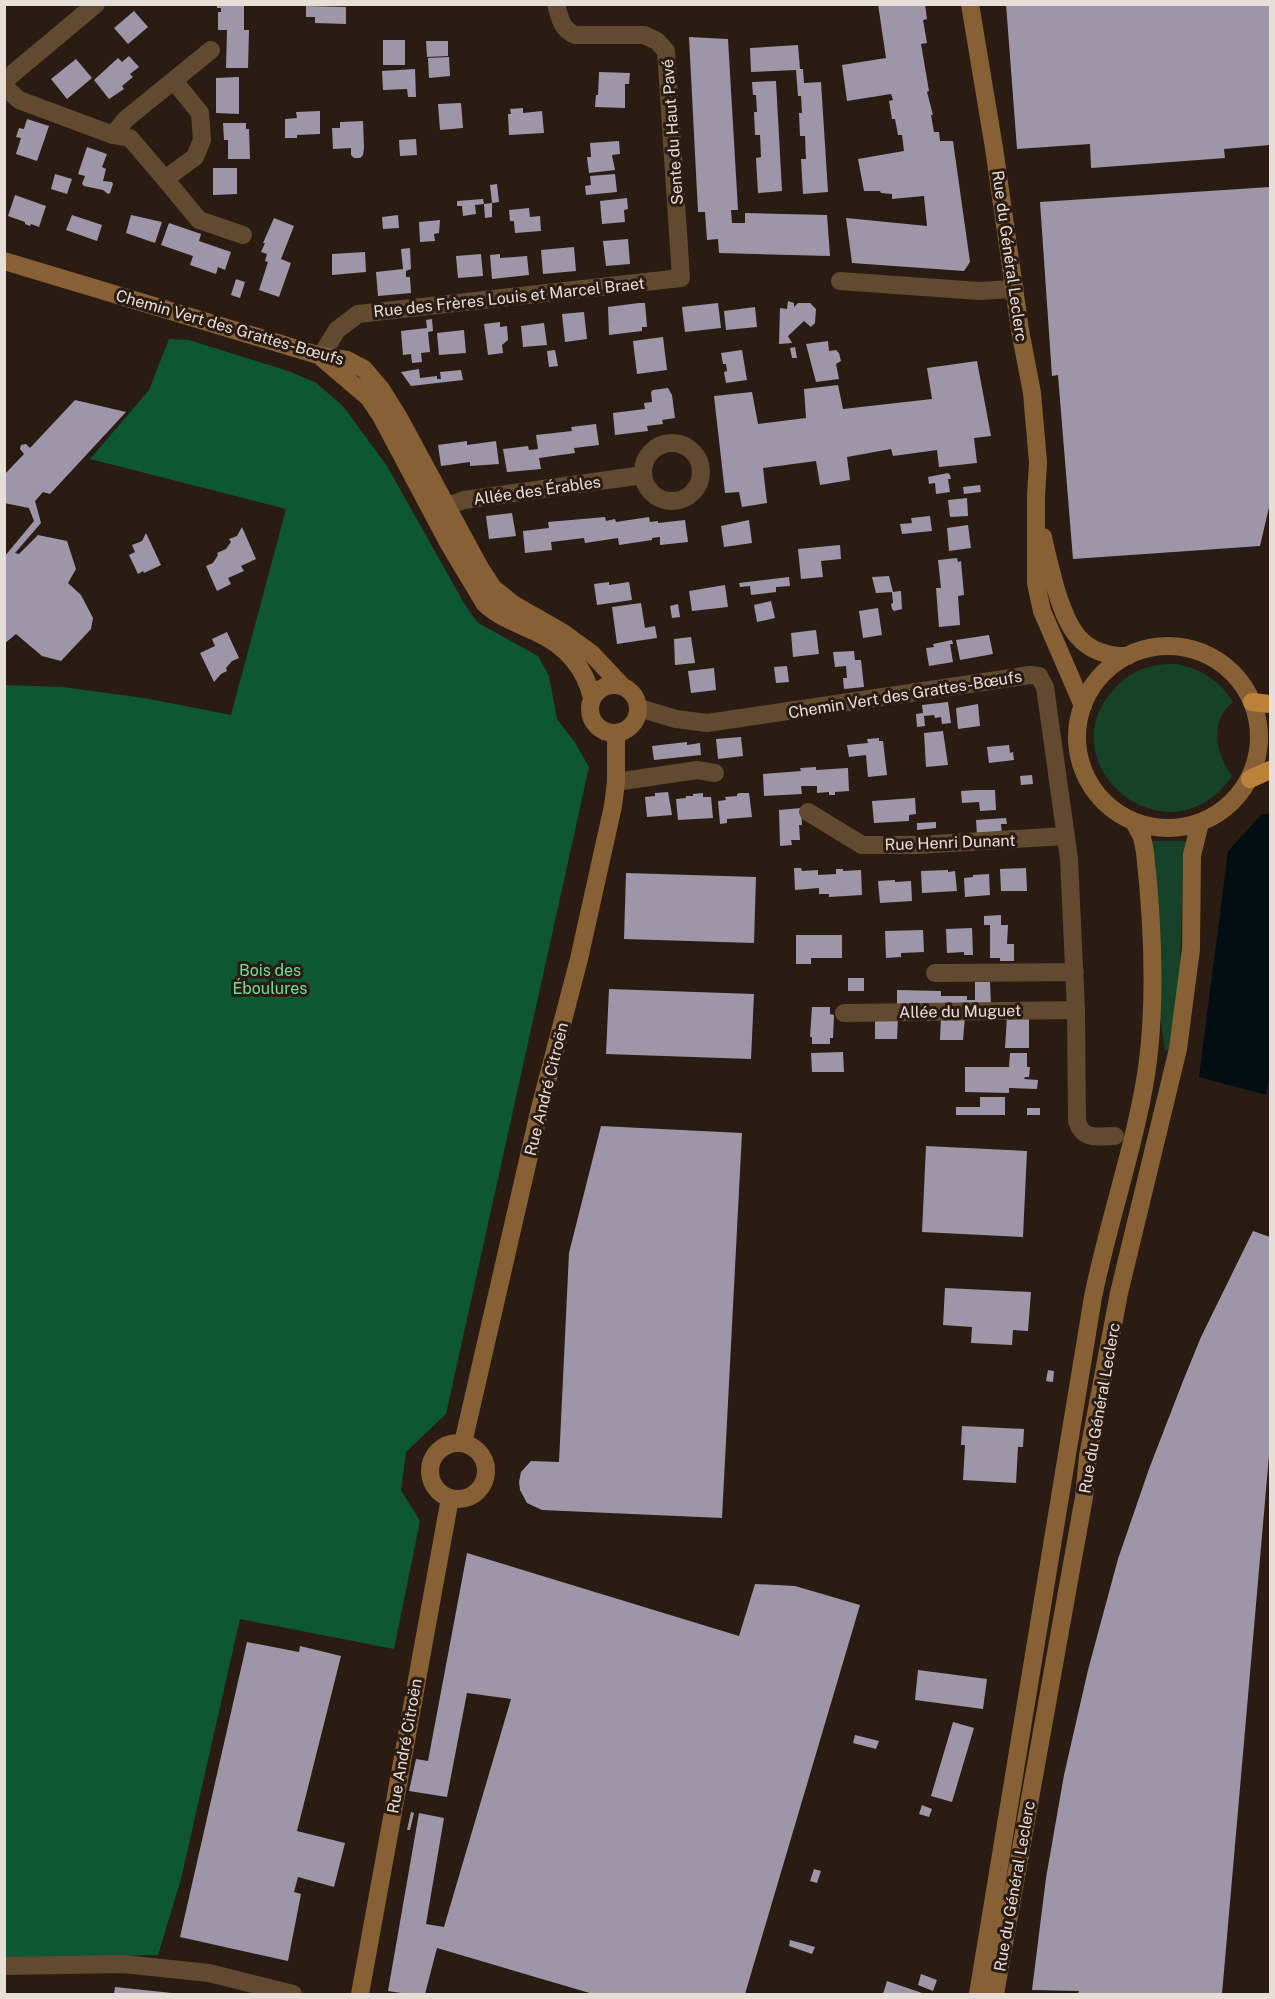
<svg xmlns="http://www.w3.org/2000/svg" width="1275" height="1999" viewBox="0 0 1275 1999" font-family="'Public Sans',sans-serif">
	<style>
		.green { fill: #16422a }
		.forest { fill: #0d5733 }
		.water { fill: #020e12 }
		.building { fill: #9d96a8 }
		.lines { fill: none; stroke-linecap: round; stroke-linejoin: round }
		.street { stroke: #614a2f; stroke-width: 18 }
		.secondary { stroke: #876135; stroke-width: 18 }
		.highway { stroke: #bd823a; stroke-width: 18 }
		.labels { text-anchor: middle; stroke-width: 6; stroke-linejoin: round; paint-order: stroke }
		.street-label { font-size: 16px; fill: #e7ded7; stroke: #2a1c13 }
		.park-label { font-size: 16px; fill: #6ae09d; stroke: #2a1c13 }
	</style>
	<rect width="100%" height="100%" fill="#2a1c13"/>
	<!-- green -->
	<path class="green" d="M1177,664C1201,669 1220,681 1233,702C1209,720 1216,756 1232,776C1168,868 1044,763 1115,688C1131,670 1153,663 1177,664Z
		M1151,841H1186V843L1183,865L1180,972L1170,1051L1165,1050L1160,1017V968L1155,858Z"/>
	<!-- forest -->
	<path class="forest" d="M169,339L189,340L288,371L315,382L343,406L387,466L465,605L478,623L538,656L549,676L557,719L576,744L589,767L446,1414L406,1452L401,1490L420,1521L394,1649L240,1619L181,1879L158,1955L5,1959V685L62,687L144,698L231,715L286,509L90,459L149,390Z"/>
	<!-- water -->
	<path class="water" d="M1270,813V1074L1266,1095L1199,1077L1228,851L1261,815Z"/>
	<!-- building -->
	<path class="building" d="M217,4H244V30H249L248,68H226L227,30H218V12H221V8H217Z
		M878,4H925L927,19L923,20L927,43L921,44L929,91L927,92L933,115H931L934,132H939L940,141H953L970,262L964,271L852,263L846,218L927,226L924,196L892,199V194L881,193L880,191H864L858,159L904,151L902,135H898L895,119H892L889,101L893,100L891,94L847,101L842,65L886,58Z
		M1006,4H1270V145L1224,149L1225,158L1091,168L1090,144L1017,149Z
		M306,6L346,7V24L315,23V17H306Z
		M134,11L148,27L128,44L114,28Z
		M689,37L728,39L738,210H731L732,223H745V213L827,215L830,256L719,253L718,239L707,240L705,212H698Z
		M383,40H405V65H383Z
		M426,41H448V56L427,57Z
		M798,45L800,69H803L804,83L821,82L828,192L803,194L801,159H806L805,136H800L799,113H802L801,96H798L796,70L751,72L750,48Z
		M129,56L139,67L130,74L133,77L122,86L124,89L109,99L94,80L118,58L122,62Z
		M449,57L450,76L429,78L428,58Z
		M76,59L92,78L67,99L51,79Z
		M415,69L416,97H408L407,89L383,90L382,71Z
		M599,72L630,73L629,84H625V108L595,107L596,95H598Z
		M239,77V114L216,113V78Z
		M776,81L782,191L758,193L756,158L761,157L760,135H755L754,112H757L756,95H753L752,82Z
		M461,103L463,128L440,130L438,104Z
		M523,108V113L542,111L544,133L509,135L508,114H511L510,109Z
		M320,111V134L297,135V138H285V119L297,118L296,112Z
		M27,119L49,126L37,161L16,154L21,138L16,137L19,128L24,129Z
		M363,121L364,148L363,155L360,158H354L351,155V148L333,149L332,128H340V122Z
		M223,123H246V129H249L250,159H228V140H224Z
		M416,139L417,155L400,156L399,140Z
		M619,141L620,154L612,155L615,170L589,173L587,157H591L590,143Z
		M87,147L107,154L102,167L106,169L103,181L112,182L113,184L110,193L108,194L103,190L84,186L82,184L85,176L78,174Z
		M213,168H237V194L213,195Z
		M55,174L72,179L67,194L51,189Z
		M615,174L617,192L586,195L585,186L591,185L590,176Z
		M497,184L499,202L492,203L490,185Z
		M1270,187V503L1260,546L1073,559L1058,375L1052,376L1040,202Z
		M15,195L46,206L39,227L31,224L30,226L25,224V222L8,216Z
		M627,198L628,209L624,210L625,222L602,224L600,201Z
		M483,199L484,204L475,205L476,214L463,216L462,206H457V201Z
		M492,203V217L485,218L484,204Z
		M529,208L530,217L540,216L541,231L515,233L514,221H510L509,210Z
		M72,215L102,225L97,241L66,230Z
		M131,215L162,222L155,243L126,233Z
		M398,215L399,228L383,229L382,217Z
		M274,218L294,226L281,259L291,263L279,297L259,290L268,262L265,261L267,254L261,252L265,243H263Z
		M440,220L439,233L434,234L435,241L420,242L419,222Z
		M169,223L201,234L199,241L231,252L225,270L218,267L216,274L190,265L193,256L161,245Z
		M628,239L630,264L606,266L603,241Z
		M574,247L576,271L543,274L541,250Z
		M410,248L411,269L406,271V277H410L411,293L378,296L376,272L403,269L401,249Z
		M365,252L366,272L332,275V254Z
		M481,254L483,276L458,278L456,256Z
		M500,254V258L527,256L529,275L492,279L490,255Z
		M236,279L245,282L240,298L231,295Z
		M788,301L794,303V307L798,303H810L816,309L815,323L811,327L804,321L788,336L792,343L779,344L780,308L787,309Z
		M639,303H645L647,327H642V331L609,335L608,307Z
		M718,303L721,328L685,332L682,307Z
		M755,307L757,327L726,330L724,311Z
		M584,312L587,339L565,342L562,314Z
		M432,319L433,331L428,332L430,352L421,353L422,362L412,363L411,354L403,355L401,331L427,328L426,320Z
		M500,322V327L507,326L508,340L502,345L503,353L488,355L484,324Z
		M544,323L547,345L523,347L521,326Z
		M464,330L466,353L439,355L437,333Z
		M663,337L667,370L637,374L633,341Z
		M828,341L829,351L836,350L839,353L841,361L836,364L839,379L816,382L806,344Z
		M795,347L797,358H792L790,348Z
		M555,350L558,366L549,367L547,351Z
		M742,350L747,380L726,383L724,372L727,371L726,364H723L721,353Z
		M977,361L991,436L974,438L977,463L939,467L937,450L893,456L891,449L847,457L850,480L820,485L816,461L763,468L767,503L742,507L739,492L725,493L714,396L752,392L758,424L806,418L804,389L838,385L843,409L932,399L927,368Z
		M419,369L420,378L437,376V379H441L440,372L461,370L463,380L411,386L401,372Z
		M668,388L672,395L675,418L662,420L663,424L647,426L648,431L615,435L613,413L645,409L644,403L652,402L651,392L653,390Z
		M75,400L126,412L50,494L43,492L35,501L41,523L15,553L19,554L38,535L67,541L76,569L68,583L81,595L93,618L91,629L61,661L42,656L16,634L4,644V557L34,521L29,508L4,503V475L24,454L20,449L21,445L26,444L30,448Z
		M596,424L599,445L574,448L575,453L539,458L541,469L507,472L503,449L528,446L529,450L538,449L536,435L572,431L571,427Z
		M467,441V445L496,441L499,464L470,466V462L441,466L438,445Z
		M948,473L950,475L951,479H948L950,492L936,494L935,483L929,484L928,477Z
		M980,485L981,492L964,494L963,487Z
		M967,498L968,516L950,517L948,500Z
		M512,513L516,536L489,539L486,516Z
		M930,516L932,531L902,534L900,524L912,523L911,518Z
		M605,517L606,521L615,519L616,522L649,517L650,522L658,521V523L685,520L688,542L660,545V537L652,538V540L619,545L618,538L585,543L584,538L551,542L552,550L525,553L523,531L549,528L548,522Z
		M749,520L752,543L724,547L721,526Z
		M968,525L971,548L949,551L947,528Z
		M242,527L256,559L241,566L244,571L228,578L231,584L217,591L206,566L213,563L218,555L217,553L226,549L231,542L229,539L237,536Z
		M146,533L161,565L144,573L143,571L138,574L129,555L135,552L132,545L142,541Z
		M840,545L841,559L821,561L823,577L801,579L798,549Z
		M957,558L958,562L961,561L964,595L958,596L960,625L939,627L936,588H941L938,560Z
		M889,576L893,592L876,593L872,577Z
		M789,577L790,586L776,587V592L751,595L750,586L740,587L739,583Z
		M609,582V585L629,582L632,600L597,605L594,584Z
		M725,585L728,607L692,611L689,591Z
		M901,591L902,609L894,611L892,609L891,604L893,603L892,592Z
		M771,601L775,618L757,622L754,605Z
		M641,603L645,628L655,626L657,638L617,644L612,607Z
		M678,604L680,617L672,618L670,606Z
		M878,608L882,635L863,638L859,611Z
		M816,630L819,654L793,657L791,633Z
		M227,632L239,658L232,661L226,668L227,671L221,674L214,682L200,653L215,646L212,639Z
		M989,635L993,654L960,660L956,640Z
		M691,637L695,663L675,665L674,639Z
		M952,640L953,644H950L953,662L929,666L926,648L934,647L933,644Z
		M854,651L855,660H861L864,687L844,689L843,678H847L846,666L835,667L833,652Z
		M787,666L789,682L776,683L774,667Z
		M714,668L716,690L691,693L688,671Z
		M948,702L951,723L942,724L941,717L935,718L934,715L924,716L925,726L917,727L916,714L923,713L922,705Z
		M978,704L980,726L958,729L956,708Z
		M943,731L948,765L926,767L924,733Z
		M741,737L743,756L718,759L716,739Z
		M879,738V741H883L887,775L868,777L866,755L849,757L847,745L868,743L867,739Z
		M687,742V745L700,743L701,755L654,760L652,746Z
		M1009,745L1010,753L1013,752L1014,760L989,763L987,747Z
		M816,767V770L848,768L849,791L835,792V795H829V792L817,793V786H801L802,794L764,796L763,774L801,771L800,768Z
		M1032,775L1033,784L1021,785L1020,776Z
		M976,790H995L996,810L980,811L979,802L962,803L961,791Z
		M668,792L672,815L647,817L645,797L655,796V793Z
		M703,793V797H711L713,818L678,820L676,799L686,798V796H693V794Z
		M740,793H749L752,817L727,819V823L720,824L718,801L726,800L725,797L737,796V794Z
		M915,798L916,814L909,815V821L874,823L872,801Z
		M801,808L802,825H799L800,840H791L792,845L780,846L779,810Z
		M1006,818L1007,824H1001L1002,834L977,835L976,820Z
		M936,822V828L917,830V823Z
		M794,868H801L802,871L818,870V875L836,874V869H843V871L861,870L862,895L829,897V894H819V888L795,890Z
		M1026,868L1027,891H1001L1000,869Z
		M948,870V872L955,871L957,891L922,893L921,871Z
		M626,873L756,877L754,943L624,939Z
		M989,874L990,895L965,897L964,878L973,877V875Z
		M895,880V882L911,881L912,901L880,903L878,881Z
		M1001,915V925H1008L1007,944H1014V961H1000V958H990V925H984V916Z
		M972,928L973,955H964V952L947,953L946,929Z
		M923,930L924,952L901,953V957L886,958L885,931Z
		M796,935H842V958H811V964H796Z
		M848,978H864V991H848Z
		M975,982H990L991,1006L897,1007V990L941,991V996H967V1000H975Z
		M609,989L754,994L751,1059L606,1054Z
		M812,1007H830V1014L834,1015L833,1038H830V1044H812V1037H810Z
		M875,1016L898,1017L897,1039H875Z
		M1007,1016L1029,1017V1048H1005Z
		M941,1017H965L963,1040H940Z
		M843,1052L844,1072H812L811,1053Z
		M1010,1053H1027V1067H1030L1029,1077H1025L1024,1079L1038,1080L1037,1089L1009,1088V1093L965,1092V1067H1009Z
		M980,1097H1005V1115H956V1107H980Z
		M1027,1108H1040V1115H1027Z
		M601,1126L742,1133L722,1518L542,1510L527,1503L520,1490L519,1482L521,1472L531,1461L559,1462L569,1253Z
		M926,1146L1027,1151L1023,1237L922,1232Z
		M1253,1231L1270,1237V1444L1222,1994H1078L1079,1991L1032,1990L1046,1878L1064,1775L1088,1670L1118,1559L1149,1469L1183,1381L1201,1337Z
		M945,1288L1031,1292L1028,1331L1013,1330L1012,1345L971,1343L972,1327L943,1325Z
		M1048,1370L1054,1371L1053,1382L1046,1381Z
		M962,1426L1024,1429L1023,1447H1018L1016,1483L963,1480L965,1445H961Z
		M467,1553L739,1636L755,1584L795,1586L860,1605L745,1994H593L437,1948L425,1994H408L388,1991L419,1813L444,1818L426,1924L444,1927L511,1699L467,1693L447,1797L409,1791L416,1759L428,1761Z
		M247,1642L299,1652L300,1646L341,1656L297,1831L345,1843L334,1887L298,1877L294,1892L301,1894L288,1961L180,1937Z
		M918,1670L987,1679L983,1709L915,1700Z
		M953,1722L974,1728L952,1802L931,1796Z
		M855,1735L879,1741L876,1749L853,1743Z
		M922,1805L932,1809L929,1817L919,1814Z
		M411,1812L414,1813L410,1830H407Z
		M814,1869L821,1871L817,1883L810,1881Z
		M790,1940L815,1947L812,1954L789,1946Z
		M921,1974L937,1980L933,1991L918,1985Z
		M887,1981L925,1994H883Z
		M115,1987L172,1993V1994H114Z"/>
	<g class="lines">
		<!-- street -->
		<path class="street" d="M4,81L96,4
			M174,81L200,113L202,140L195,157L165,179L199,220L243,235
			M4,86L19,100L113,135
			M165,179L130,138L113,135L126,119L211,50
			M840,281L979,291L1015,289
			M321,356L337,330L358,314L681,278L666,51L657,41L644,35H575C561,29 560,18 556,4
			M643 472a29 29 0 1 1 58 0a29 29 0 1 1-58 0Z
			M435,515L453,504L464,500L643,475
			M639,708L676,719L707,723L1030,675L1039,676L1045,687L1069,859L1076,1010L1077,1121C1083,1141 1097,1136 1115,1136
			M616,782L697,770L715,773
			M808,812L862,845H918L1065,836
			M935,973L1075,972
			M844,1013L1076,1010
			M4,1966L123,1964L209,1973L293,1994"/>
		<!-- secondary -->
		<path class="secondary" d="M970,4L994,148L1020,330L1032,393L1038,462L1036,497V583L1042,611L1083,706
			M4,261L321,356L347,360L364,369L381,389L399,418L480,568L493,588L513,604L562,632L591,653L622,686
			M322,358L369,398L381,416L449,544L485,604C500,618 519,624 538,633C566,646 585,668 592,698
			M1043,537C1046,553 1051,570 1055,586C1067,627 1080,657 1128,656
			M1077 737a91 91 0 1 1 182 0a91 91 0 1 1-182 0Z
			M590 709a24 24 0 1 1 48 0a24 24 0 1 1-48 0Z
			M430 1471a28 28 0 1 1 56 0a28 28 0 1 1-56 0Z
			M463,1443L540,1108L579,959L613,806L616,782V734
			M360,1994L450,1498
			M978,1994L1093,1297C1108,1223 1134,1149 1146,1075C1157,1002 1153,925 1145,852L1142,837L1134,822
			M995,1994L1084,1497L1088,1456L1119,1293L1178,1049L1191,949L1192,855L1200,823"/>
		<!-- highway -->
		<path class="highway" d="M1252,702L1270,704
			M1250,779L1270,770"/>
	</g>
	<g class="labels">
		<!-- street labels -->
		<g class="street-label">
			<text transform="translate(672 132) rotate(-94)" y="6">Sente du Haut Pavé</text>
			<text transform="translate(1010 256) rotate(82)" y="6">Rue du Général Leclerc</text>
			<text transform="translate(509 297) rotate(-6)" y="6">Rue des Frères Louis et Marcel Braet</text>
			<text transform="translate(230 327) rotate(16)" y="6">Chemin Vert des Grattes-Bœufs</text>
			<text transform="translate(537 490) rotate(-8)" y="6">Allée des Érables</text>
			<text transform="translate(905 694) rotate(-9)" y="6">Chemin Vert des Grattes-Bœufs</text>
			<text transform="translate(950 842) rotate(-2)" y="6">Rue Henri Dunant</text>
			<text transform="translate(960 1011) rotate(-1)" y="6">Allée du Muguet</text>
			<text transform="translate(546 1089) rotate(-76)" y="6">Rue André Citroën</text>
			<text transform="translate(1099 1408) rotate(-80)" y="6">Rue du Général Leclerc</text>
			<text transform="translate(404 1746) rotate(-80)" y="6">Rue André Citroën</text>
			<text transform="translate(1014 1886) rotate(-80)" y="6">Rue du Général Leclerc</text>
		</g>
		<!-- park labels -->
		<g class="park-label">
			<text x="270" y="976">Bois des<tspan x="270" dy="18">Éboulures</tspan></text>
		</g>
	</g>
	<!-- border -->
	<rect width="1275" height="1999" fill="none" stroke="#e7ded7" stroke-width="12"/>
</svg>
